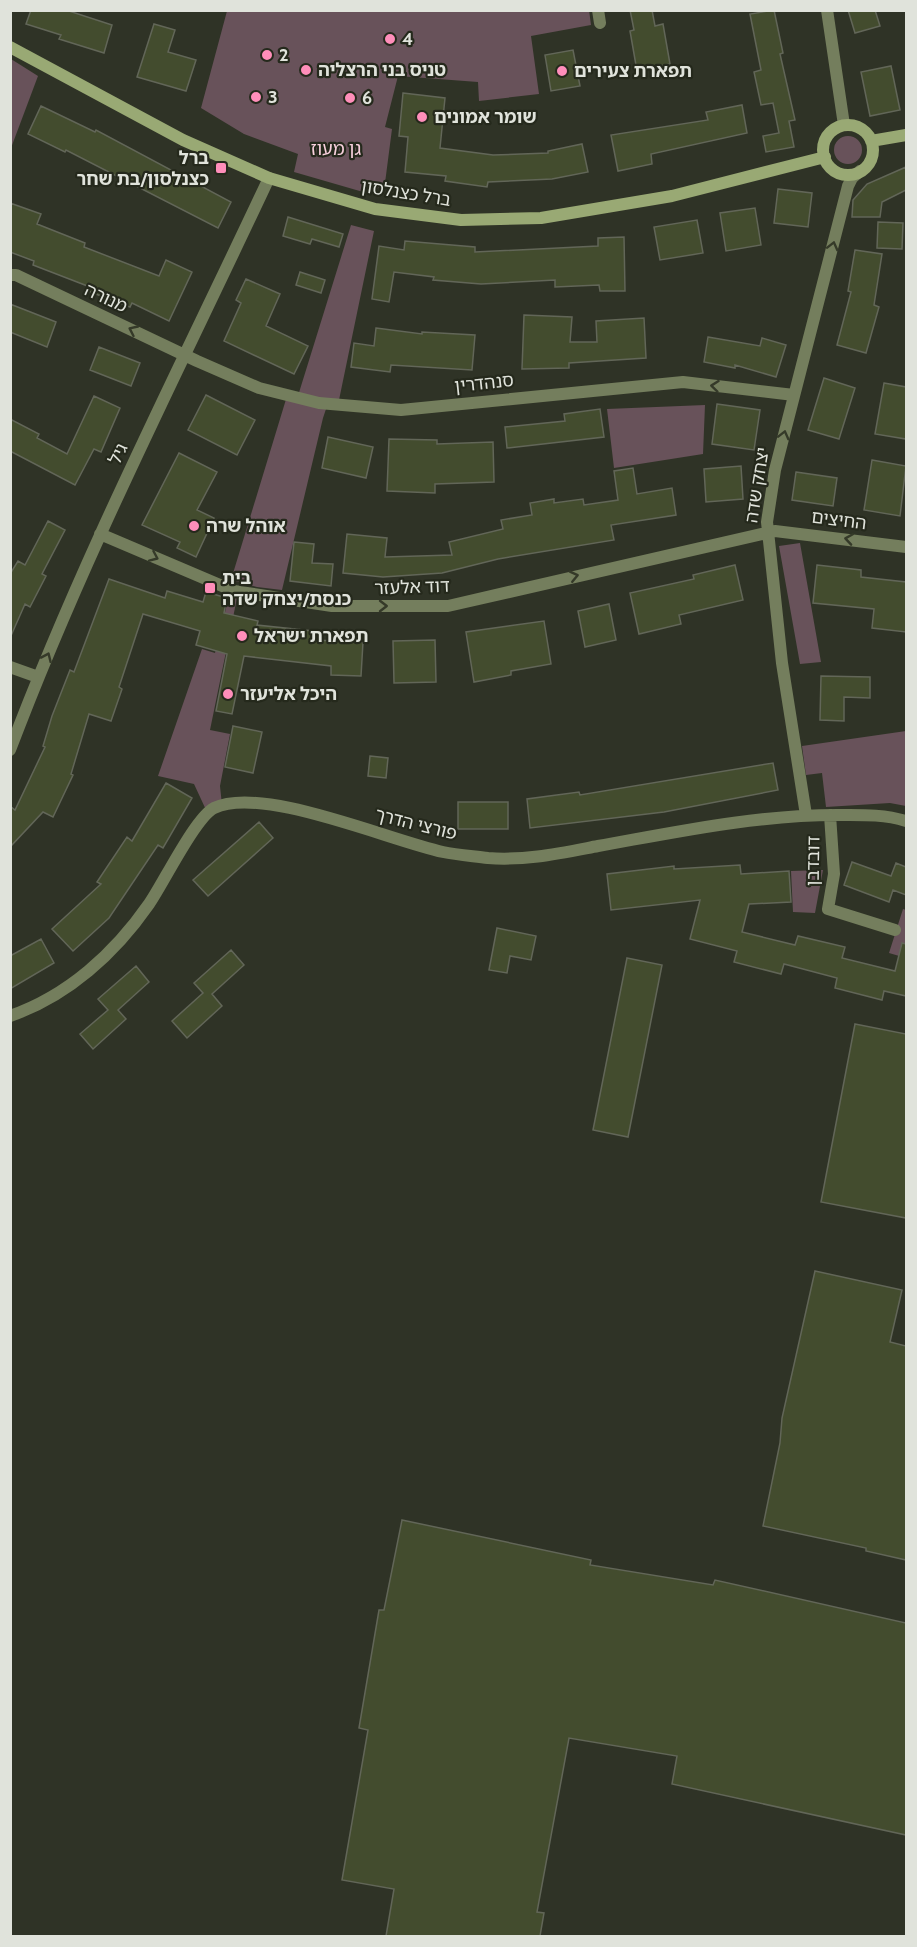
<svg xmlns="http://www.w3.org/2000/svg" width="917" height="1947" viewBox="0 0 917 1947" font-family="Cabin,'Noto Sans Hebrew',sans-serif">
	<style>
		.green { fill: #68525a }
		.building { fill: #434c2e; stroke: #626658; stroke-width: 1.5 }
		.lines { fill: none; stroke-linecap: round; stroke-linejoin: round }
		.street { stroke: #747e5d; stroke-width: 12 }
		.secondary { stroke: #99a974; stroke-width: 12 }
		.oneway { stroke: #353a29 }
		.poi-dot { fill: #ff8eba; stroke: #25291c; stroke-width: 2 }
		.labels { text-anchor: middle; stroke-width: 4.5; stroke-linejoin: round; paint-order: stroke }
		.poi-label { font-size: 18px; font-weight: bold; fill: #e0e3db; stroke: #25291c; text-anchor: start }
		.park-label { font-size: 18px; fill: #f8d0dd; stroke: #25291c }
		.street-label { font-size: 18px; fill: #e0e3db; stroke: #25291c }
	</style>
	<rect width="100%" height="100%" fill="#2f3326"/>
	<!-- green -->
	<path class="green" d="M227,11L589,10L591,25L531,36L539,94L479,101L478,82L398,76L385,127L392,129L385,183L370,194L294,172L298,154L244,134L201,108Z
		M11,59L38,76L11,148Z
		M834 150a14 14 0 1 1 28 0a14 14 0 1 1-28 0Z
		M351,225L374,231L339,400H329L323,418L282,590L257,587L231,580L287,396L297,399Z
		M705,405L703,454L614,468L607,409Z
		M800,543L821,662L800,664L779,546Z
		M229,596L237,598L210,730L230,734L220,786L222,805L207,812L194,784L158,776L202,649L215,653Z
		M906,731V806L890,803L826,807L822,773L806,775L802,746Z
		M823,870L815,913L793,912L791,871Z
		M903,909L906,910V958L889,953Z"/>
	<!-- building -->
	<path class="building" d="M31,10H66L112,25L104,53L59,39L61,35L26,24Z
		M630,10H652L655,26L663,24L670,64L637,71L630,31L634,30Z
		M774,10L783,53L780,54L795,120L789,121L794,147L766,152L763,136L779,133L773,103L761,105L754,72L761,70L750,14Z
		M848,10H875L880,26L855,33Z
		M154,24L175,30L168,52L196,60L186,91L137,77Z
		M573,50L580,86L551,91L545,55Z
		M891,66L900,110L870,116L861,72Z
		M403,93L445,98L440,148L493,155L548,153V151L582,144L588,172L552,179L488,182L487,187L445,181L446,176L405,172L408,137L399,136Z
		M742,105L747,133L651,154L652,164L618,171L611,135L708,120L706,112Z
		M41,106L95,132L96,130L231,202L218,228L66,150L65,152L28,134Z
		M906,167V190L882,202L880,217H852L853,200L867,184Z
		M778,189L812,193L808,227L774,223Z
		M10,203L41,214L37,224L85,243L84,247L159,276L166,260L192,272L169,321L132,303L130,307L88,291L90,287L33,265L34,261L10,252Z
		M755,208L761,245L726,251L720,213Z
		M288,217L343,234L339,247L312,239L310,244L283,236Z
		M697,220L703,253L660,260L654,227Z
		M878,222L903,223L902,249L877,248Z
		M624,237L625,291H600L599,285L555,287V280L481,284L433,280L434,277L394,272L389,302L372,299L379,246L404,250L405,241L475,247V252L598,246V238Z
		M855,250L882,254L874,305L879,307L866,353L837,345L851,292L848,291Z
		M300,272L325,280L321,293L296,285Z
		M246,279L280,294L266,326L308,346L294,374L224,341L241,303L236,300Z
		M10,304L56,322L47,347L10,332Z
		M524,315L572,317L570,342H597L596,321L644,318L646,358L569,363V368L522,369Z
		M376,328L422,334V332L475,335L472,370L391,365L390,372L351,367L354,343L374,346Z
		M708,337L760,346L762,338L786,345L776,377L735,365V368L704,362Z
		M99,347L140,363L131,386L90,370Z
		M824,378L855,388L839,439L808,430Z
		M884,383L906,387V439L875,434Z
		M206,395L255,420L237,455L188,430Z
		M94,396L120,408L101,452L94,449L75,485L10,451V419L39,434L37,438L67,454Z
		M717,404L760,410L754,450L712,444Z
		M600,409L604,437L507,448L505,427L565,421L564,414Z
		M328,437L373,447L366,478L322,468Z
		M389,439L437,440V444L493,442L494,482L435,484V493L387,491Z
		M179,453L217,472L197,510L214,518L196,557L177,548L180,542L142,525Z
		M872,460L906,466L900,516L864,510Z
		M741,466L743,499L706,502L704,469Z
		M633,468L637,494L672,488L676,515L611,525L614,540L498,559L442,573L383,577L343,573L347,534L387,538L385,557L452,555L449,542L503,529L501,520L532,515L530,503L554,499V503L583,499L584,505L618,500L614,471Z
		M796,472L837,478L833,506L792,500Z
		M48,521L65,530L42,574L46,576L30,607L25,604L10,638V574L18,561L25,565Z
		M294,542L314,544L312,563L333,564L331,586L290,581Z
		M735,565L743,600L679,615L681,624L639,634L630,593L694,579L693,575Z
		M817,565L861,570V577L906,582V632L872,628L874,609L813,603Z
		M109,579L165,598L167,591L203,602L206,592L227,598L224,613L258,621L257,625L313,631L312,640L363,642L361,676L331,675V666L244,656L232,714L216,711L227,654L196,645L200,631L143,614L119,687L122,689L111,721L89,714L71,774L73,775L53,817L43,812L10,847V806L15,810L45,747L43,746L52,716L70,670L74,672Z
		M609,604L616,640L585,647L578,611Z
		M544,621L551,664L511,671V675L474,682L466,632Z
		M435,640L436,682L394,683L393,641Z
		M821,676L870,677V698L844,697V721L820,720Z
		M233,726L262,732L253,773L225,767Z
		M370,756L388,758L386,778L368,776Z
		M773,763L778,790L664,812L530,828L527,799L579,792L580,795Z
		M166,783L192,798L163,848L158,845L109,918L73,951L52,929L101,884L97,882L127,837L132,841Z
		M458,802H508V829H458Z
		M259,822L273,838L208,896L193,880Z
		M852,862L891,876L896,863L906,867V895L893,890L889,902L844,885Z
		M740,865L741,874L789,871L791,902L749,904L742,932L795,945L798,936L845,947L842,958L895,971L902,943L906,944V996L884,991L882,1000L835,988L837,978L784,964L781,974L734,962L737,951L690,939L700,900L611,910L607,874L674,866V869Z
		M497,928L536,936L531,960L510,956L507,973L489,970Z
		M41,939L54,963L10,989V956Z
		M231,950L244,965L212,994L222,1006L187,1038L172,1021L203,993L194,983Z
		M627,958L662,965L628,1137L593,1130Z
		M136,966L149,982L118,1010L126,1019L93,1049L80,1034L108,1010L98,999Z
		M855,1024L906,1034V1218L821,1202Z
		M815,1271L902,1290L890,1342L906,1346V1560L866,1551V1548L763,1526L780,1443L782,1418Z
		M402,1520L591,1560L590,1565L713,1585L715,1580L906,1623V1835L672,1784L677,1756L569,1738L537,1912L544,1913L540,1936H386L394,1889L342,1880L368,1730L359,1728L379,1610H384Z"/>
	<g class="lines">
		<!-- street -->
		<path class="street" d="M598,10L600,23
			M827,10L844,125
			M10,275H16L197,361L259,388L319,403L401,410L683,382L794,395
			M100,534L234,591L332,606H448L775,531L906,547
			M10,667L38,677
			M10,750C84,554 180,368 269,178
			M806,815L782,663L767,522L775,470L848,186L852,178L860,171
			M830,815L834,874L828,909L895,930
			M10,1016C68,996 115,953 149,904C163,884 195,818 214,808C262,785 388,840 443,852C457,855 473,856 488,858C525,861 561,853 598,846C677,832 756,815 837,815C861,815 883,814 906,821"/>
		<!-- secondary -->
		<path class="secondary" d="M10,47L183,140L269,178L375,209L461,220L541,218L672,196L825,157
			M823 150a25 25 0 1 1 50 0a25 25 0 1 1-50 0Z
			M871,141L906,135"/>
	</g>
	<!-- one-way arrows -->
	<defs><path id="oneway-chevron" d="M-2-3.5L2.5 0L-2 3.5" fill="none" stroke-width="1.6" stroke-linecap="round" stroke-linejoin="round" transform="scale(1.5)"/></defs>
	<g class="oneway">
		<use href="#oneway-chevron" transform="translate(833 246) rotate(-76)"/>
		<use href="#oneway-chevron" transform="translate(133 330) rotate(-155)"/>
		<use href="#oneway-chevron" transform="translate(715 386) rotate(-174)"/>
		<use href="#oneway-chevron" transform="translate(784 435) rotate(-76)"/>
		<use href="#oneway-chevron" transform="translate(849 539) rotate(-171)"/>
		<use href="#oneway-chevron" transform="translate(154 557) rotate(24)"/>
		<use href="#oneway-chevron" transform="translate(574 576) rotate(-13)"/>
		<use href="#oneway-chevron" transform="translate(383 606)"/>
		<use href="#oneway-chevron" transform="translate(47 657) rotate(-66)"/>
	</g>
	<!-- markers -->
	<g class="poi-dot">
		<circle cx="390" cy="39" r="6"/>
		<circle cx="267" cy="55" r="6"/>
		<circle cx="306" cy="70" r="6"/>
		<circle cx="562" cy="71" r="6"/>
		<circle cx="256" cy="97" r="6"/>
		<circle cx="350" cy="98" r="6"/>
		<circle cx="422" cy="117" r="6"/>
		<rect x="215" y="162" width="12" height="12" rx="3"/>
		<circle cx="194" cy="526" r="6"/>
		<rect x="204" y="582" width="12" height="12" rx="3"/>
		<circle cx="242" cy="636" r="6"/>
		<circle cx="228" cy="694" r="6"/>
	</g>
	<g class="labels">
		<!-- poi labels -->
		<g class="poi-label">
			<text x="402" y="45">4</text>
			<text x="279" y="61">2</text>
			<text x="318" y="76">טניס בני הרצליה</text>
			<text x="574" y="77">תפארת צעירים</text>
			<text x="268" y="103">3</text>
			<text x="362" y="104">6</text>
			<text x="434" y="123">שומר אמונים</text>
			<text x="209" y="164" text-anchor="end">ברל<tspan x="209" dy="21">כצנלסון/בת שחר</tspan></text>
			<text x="206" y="532">אוהל שרה</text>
			<text x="222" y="584">בית<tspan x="222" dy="21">כנסת/יצחק שדה</tspan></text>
			<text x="254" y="642">תפארת ישראל</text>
			<text x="240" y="700">היכל אליעזר</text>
		</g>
		<!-- park labels -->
		<g class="park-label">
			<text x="336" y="155">גן מעוז</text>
		</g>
		<!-- street labels -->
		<g class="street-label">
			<text transform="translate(406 193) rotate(9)" y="6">ברל כצנלסון</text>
			<text transform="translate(106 298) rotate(25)" y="6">מנורה</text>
			<text transform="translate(484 383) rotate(-6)" y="6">סנהדרין</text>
			<text transform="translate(118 454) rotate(-64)" y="6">גיל</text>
			<text transform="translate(757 485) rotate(-81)" y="6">יצחק שדה</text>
			<text transform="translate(839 520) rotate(7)" y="6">החיצים</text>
			<text transform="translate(412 587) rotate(-2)" y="6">דוד אלעזר</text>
			<text transform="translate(416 824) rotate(14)" y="6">פורצי הדרך</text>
			<text transform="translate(813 861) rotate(-89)" y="6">דובדבן</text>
		</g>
	</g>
	<!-- border -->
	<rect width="917" height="1947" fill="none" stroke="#e0e3db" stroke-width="24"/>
</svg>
